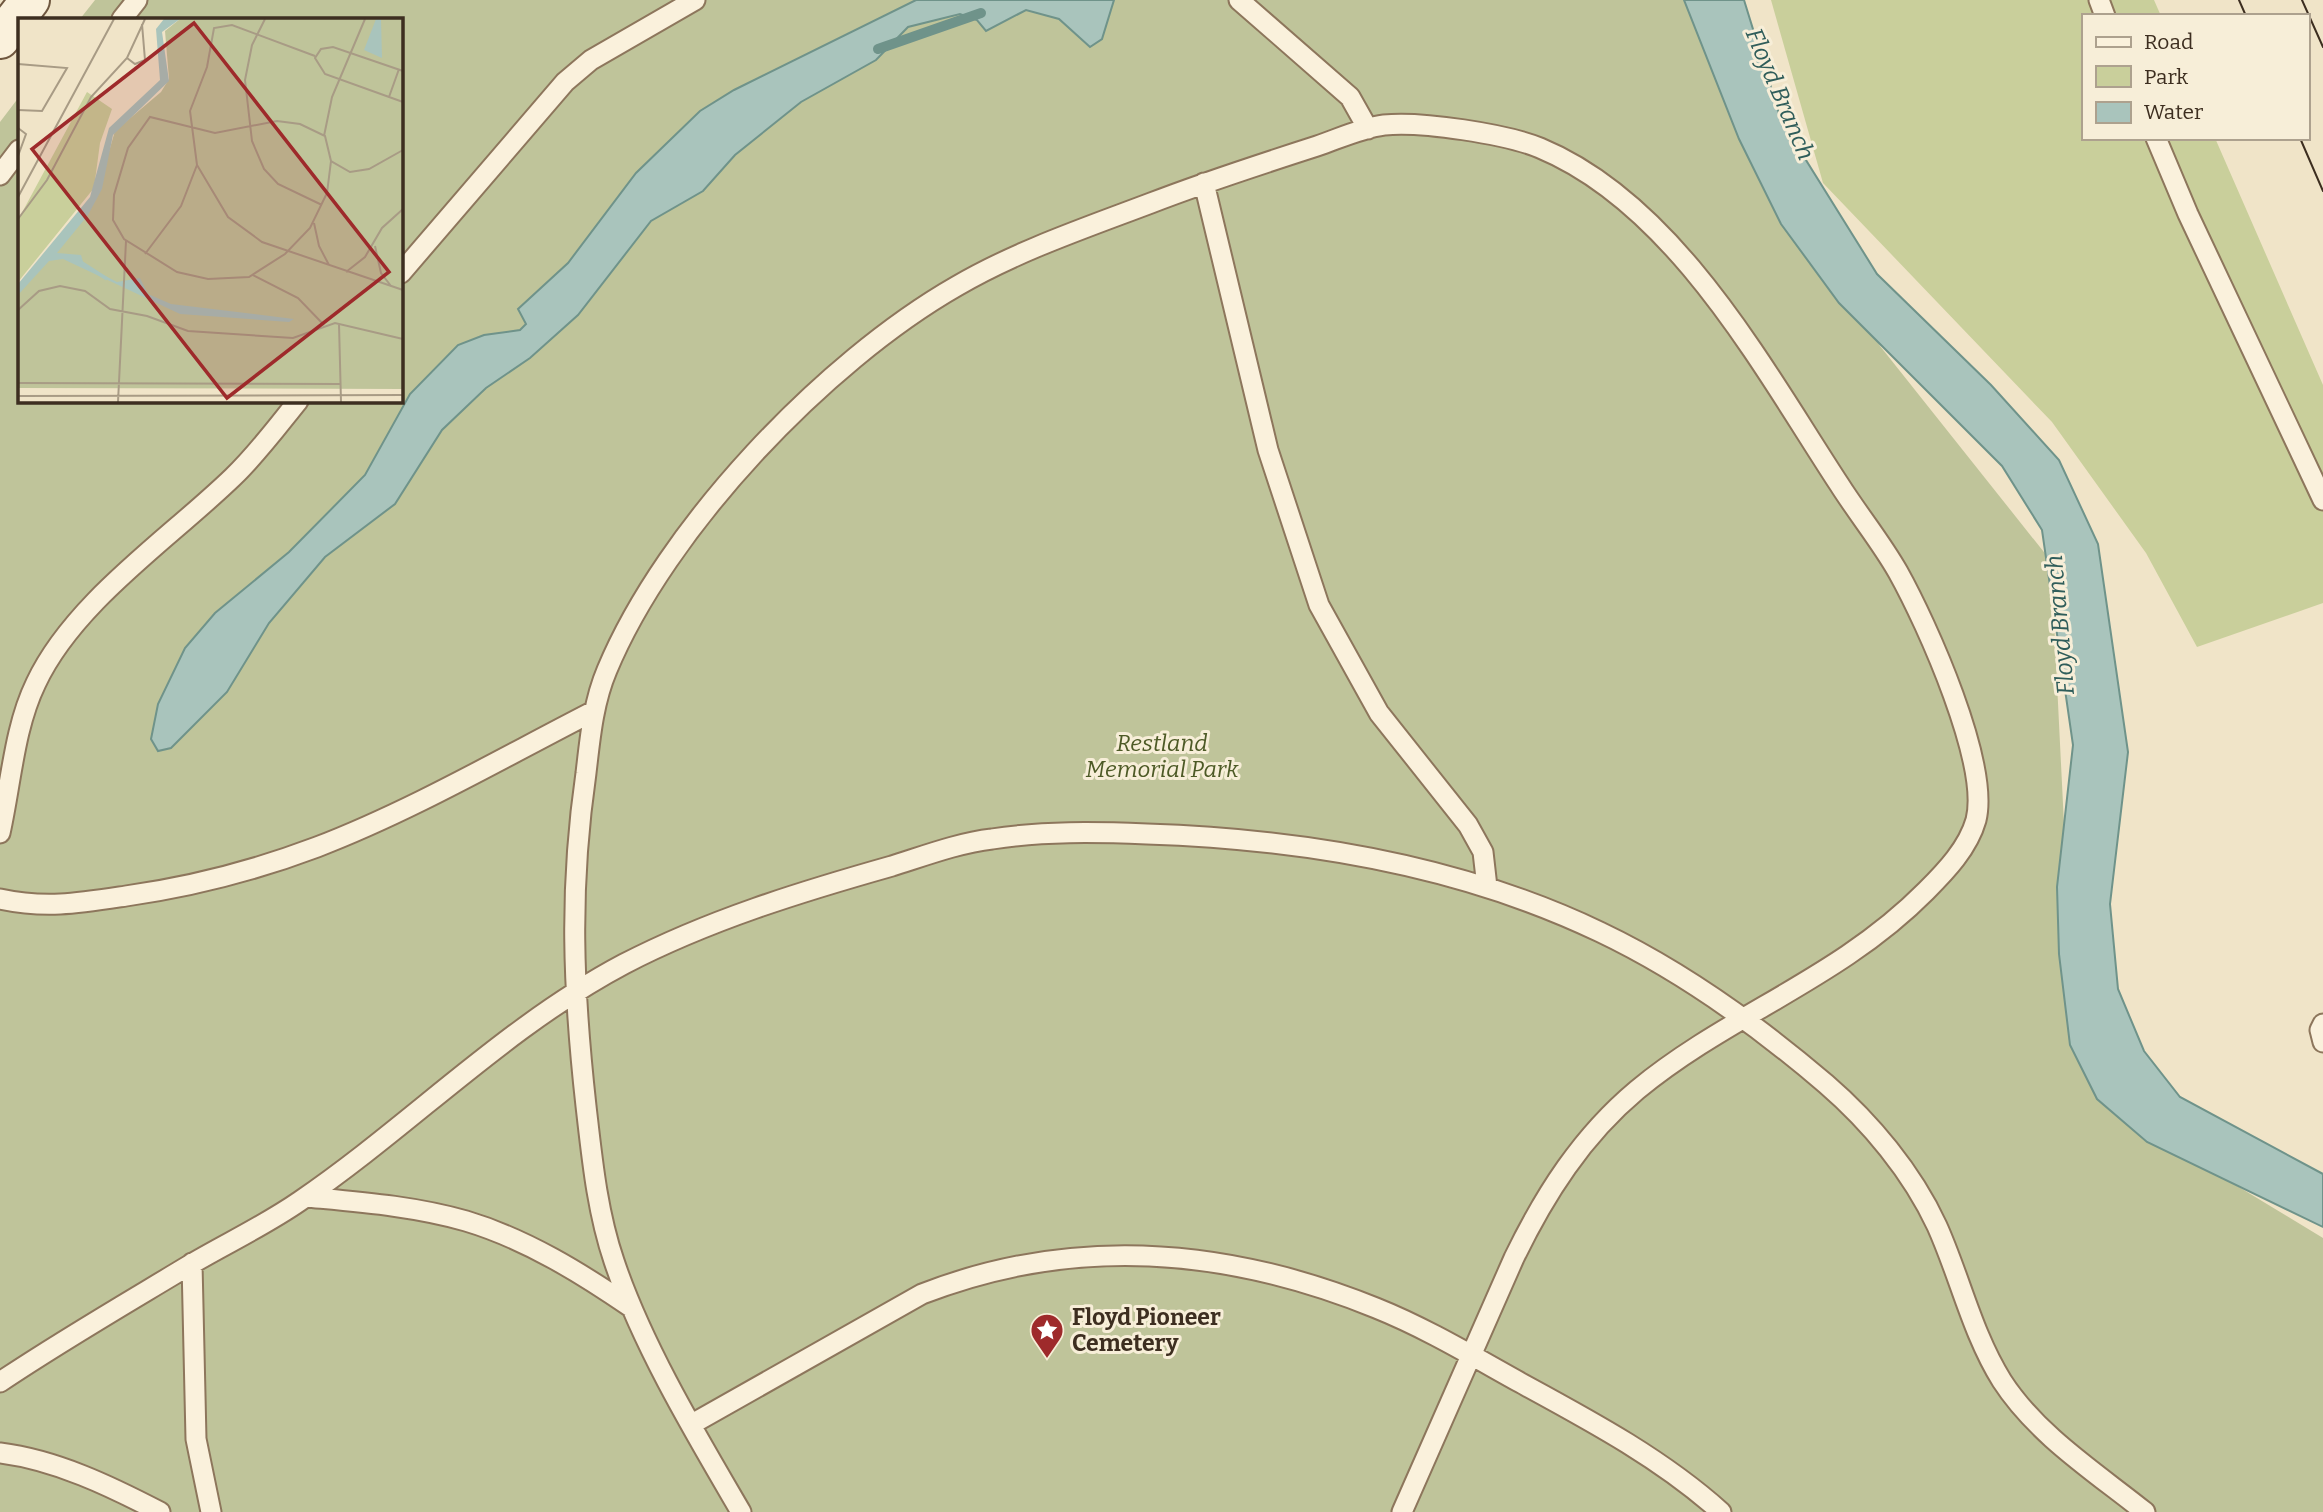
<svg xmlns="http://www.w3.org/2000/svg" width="2323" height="1512" viewBox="0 0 2323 1512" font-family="Bitter,serif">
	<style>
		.green { fill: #c9cf9b }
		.cemetery { fill: #bfc49a }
		.water { fill: #a9c4bc; stroke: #6f938a; stroke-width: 2 }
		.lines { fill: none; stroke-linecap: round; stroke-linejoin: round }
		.stream { stroke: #6f938a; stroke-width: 10 }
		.service-casing { stroke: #8d765c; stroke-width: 23 }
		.secondary-casing { stroke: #6f573f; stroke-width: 42 }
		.service { stroke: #faf1dc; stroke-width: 19 }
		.secondary { stroke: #faf1dc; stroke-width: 38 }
		.tram { stroke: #3d2e20; stroke-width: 2 }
		.labels { text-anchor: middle; stroke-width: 6; stroke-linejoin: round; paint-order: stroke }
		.park-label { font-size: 23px; font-style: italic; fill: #4d5a26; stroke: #f7eed8 }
		.poi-label { font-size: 23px; font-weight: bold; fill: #3d2e20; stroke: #f7eed8; text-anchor: start }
		.water-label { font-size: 24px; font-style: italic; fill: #2f5d5a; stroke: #f7eed8 }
		.inset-river { fill: none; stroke: #a9c4bc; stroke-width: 3.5 }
		.inset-road { fill: none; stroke: #a89b85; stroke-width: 2 }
		.view { fill: #9e2a2b; fill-opacity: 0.15; stroke: #9e2a2b; stroke-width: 3.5 }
		.inset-edge { fill: none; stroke: #3d2e20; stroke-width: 3.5 }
	</style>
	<rect width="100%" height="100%" fill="#f0e4c8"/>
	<!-- green -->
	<path class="green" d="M1771,0H2154L2161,16H2083V138H2215L2323,385V603L2197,647L2146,553L2052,422L1823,183Z"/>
	<!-- cemetery -->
	<path class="cemetery" d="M95,0H1694L1761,160L1880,346L2051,561L2073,1007L2113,1111L2323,1238V1512H0V122L19,97V401H401V19H80Z"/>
	<!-- water -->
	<path class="water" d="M916,0H1114L1102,39L1090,47L1059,19L1026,10L986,31L977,20L960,14L908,27L876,60L801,102L735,155L703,191L651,221L578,315L530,358L486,388L442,430L395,504L325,557L269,623L227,692L171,748L158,751L151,739L158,704L185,648L215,613L289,552L365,475L410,394L458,345L484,335L520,330L526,324L518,309L568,263L636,173L700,111L734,90Z
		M1684,0H1744L1781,120L1877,274L1991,385L2059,460L2098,544L2128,752L2110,904L2118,989L2144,1051L2180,1097L2323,1174V1227L2147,1142L2097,1099L2070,1045L2059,954L2057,887L2073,745L2042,530L2002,466L1839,303L1781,224L1739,139Z"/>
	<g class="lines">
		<!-- stream -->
		<path class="stream" d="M878,49L981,13"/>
		<defs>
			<path id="service" d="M1239,0L1350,97L1368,129
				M2099,0L2105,16
				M122,19L137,0
				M2156,138L2188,214L2323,500
				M0,175L19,150
				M1204,183L1268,450L1319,605L1379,713L1468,825L1483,852L1487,887
				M401,273L565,82L591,60L695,0
				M0,833C11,784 14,728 36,683C74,602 169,539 233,477C257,454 277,427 298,401
				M0,899C46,909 80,903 126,896C190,887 256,870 317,847C411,811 504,757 594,711
				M2323,1024L2320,1030L2323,1042
				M306,1197C359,1202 414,1206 466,1221C526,1239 581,1273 632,1308
				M192,1263L196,1439L211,1512
				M0,1382C61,1341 125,1304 188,1266C225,1244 264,1226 300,1201C410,1126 505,1027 624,964C709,920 800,892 892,866C924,856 958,843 992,839C1043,831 1095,832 1147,834C1301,839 1460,865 1600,932C1682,971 1757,1025 1826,1084C1870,1122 1912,1172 1937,1226C1960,1277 1972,1333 2002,1381C2037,1435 2095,1472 2145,1512
				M692,1424L922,1294C1074,1235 1225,1247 1376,1308C1426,1328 1474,1357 1521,1383C1591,1421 1662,1459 1721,1512
				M0,1453C56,1460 110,1486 160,1512
				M741,1512C696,1435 642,1345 614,1261C597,1211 592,1158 586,1106C573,989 569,890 586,773C590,739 593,703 607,670C666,528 824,362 957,286C1017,251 1085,228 1151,203C1205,182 1261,164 1317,146C1338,139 1361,128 1384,125C1421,121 1506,134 1540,148C1675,204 1763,368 1839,484C1858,514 1881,542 1898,572C1927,624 1990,764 1976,820C1968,848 1946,871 1926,891C1839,979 1729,1014 1637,1090C1582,1136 1545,1194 1514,1258L1402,1512"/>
			<path id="secondary" d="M0,39L30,0"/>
		</defs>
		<!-- service casing -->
		<use href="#service" class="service-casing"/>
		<!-- secondary casing -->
		<use href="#secondary" class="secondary-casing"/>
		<!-- service -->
		<use href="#service" class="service"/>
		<!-- secondary -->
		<use href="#secondary" class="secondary"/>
		<!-- tram -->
		<path class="tram" d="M2239,0L2246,16
			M2302,0L2323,47
			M2300,138L2323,191"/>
	</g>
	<!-- icons -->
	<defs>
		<symbol id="sight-pin" viewBox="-11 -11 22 30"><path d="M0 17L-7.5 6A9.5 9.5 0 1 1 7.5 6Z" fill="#9e2a2b" stroke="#f7eed8"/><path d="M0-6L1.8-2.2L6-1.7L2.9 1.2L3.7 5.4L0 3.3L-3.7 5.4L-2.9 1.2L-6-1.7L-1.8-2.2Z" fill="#fff"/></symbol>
	</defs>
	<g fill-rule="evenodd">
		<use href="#sight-pin" x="1028" y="1311" width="38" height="52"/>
	</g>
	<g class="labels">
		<!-- park labels -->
		<g class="park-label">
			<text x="1162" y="751">Restland<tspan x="1162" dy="26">Memorial Park</tspan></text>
		</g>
		<!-- poi labels -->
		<g class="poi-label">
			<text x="1072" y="1325">Floyd Pioneer<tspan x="1072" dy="26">Cemetery</tspan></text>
		</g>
		<!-- water labels -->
		<g class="water-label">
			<text transform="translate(1780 94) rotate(67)" y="8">Floyd Branch</text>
			<text transform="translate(2060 625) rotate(-95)" y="8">Floyd Branch</text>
		</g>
	</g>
	<!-- overview -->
	<g transform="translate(18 18)">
		<rect width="385" height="385" fill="#f0e4c8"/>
		<path d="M69,74L94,91L82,125L76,170L0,264V202Z" fill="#c9cf9b"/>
		<path d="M162,1H385V371L0,370V276L78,178L97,113L143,74L151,61L147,13Z" fill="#bfc49a"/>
		<path d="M146,1H162L144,14L151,63L95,117L84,171L70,197L39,235L63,237L66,247L99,264L122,260L130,276L153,286L276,301L271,304L162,296L45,241L31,243L0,277V266L72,179L91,110L142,62L138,11ZM358,1H363L364,40L346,32Z" fill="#a9c4bc"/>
		<path class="inset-river" d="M61,243L89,261"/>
		<path class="inset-road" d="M247,1L234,27L227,62L234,123L246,151L260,166L304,187M297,38L214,7L196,10L189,49L172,93L179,147L210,199L244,224L385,272M109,40L117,46L127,42L124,6M0,46L49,50L24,93L0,92M385,53L315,29L303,31L297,40L307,56L385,84M371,79L381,51M0,110L8,116L0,138M306,118L314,79L347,1M313,143L309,175L292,210L267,236L231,259L190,261L159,254L106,221L95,202L96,177L110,130L132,99L197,115L259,103L282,106L307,118L313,143L332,154L351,151L385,132M0,179L96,1M0,201L29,162L73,79L109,40L127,1M296,205L301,228L311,247M357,228L363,255L373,268M127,236L163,188L179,147M328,254L347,239L364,210L385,191M235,257L280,280L306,307M0,292L21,273L42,268L67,273L92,291L129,298L170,313L275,320L317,305L385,321M321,306L323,384M0,365L323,366M0,378L385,377M100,384L108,223"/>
		<path class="view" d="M176,5L371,254L209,380L14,131Z"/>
		<rect width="385" height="385" class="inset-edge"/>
	</g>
	<!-- legend -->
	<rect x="2082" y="14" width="228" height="126" fill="#f7eed8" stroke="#ada18e" stroke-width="2"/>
	<rect x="2096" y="37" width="35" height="10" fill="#faf1dc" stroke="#ada18e" stroke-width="2"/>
	<text x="2144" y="49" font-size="21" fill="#3d2e20">Road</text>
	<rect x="2096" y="66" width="35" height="21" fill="#c9cf9b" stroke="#ada18e" stroke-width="2"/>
	<text x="2144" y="84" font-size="21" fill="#3d2e20">Park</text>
	<rect x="2096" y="102" width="35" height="21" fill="#a9c4bc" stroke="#ada18e" stroke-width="2"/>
	<text x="2144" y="119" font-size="21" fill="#3d2e20">Water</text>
</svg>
